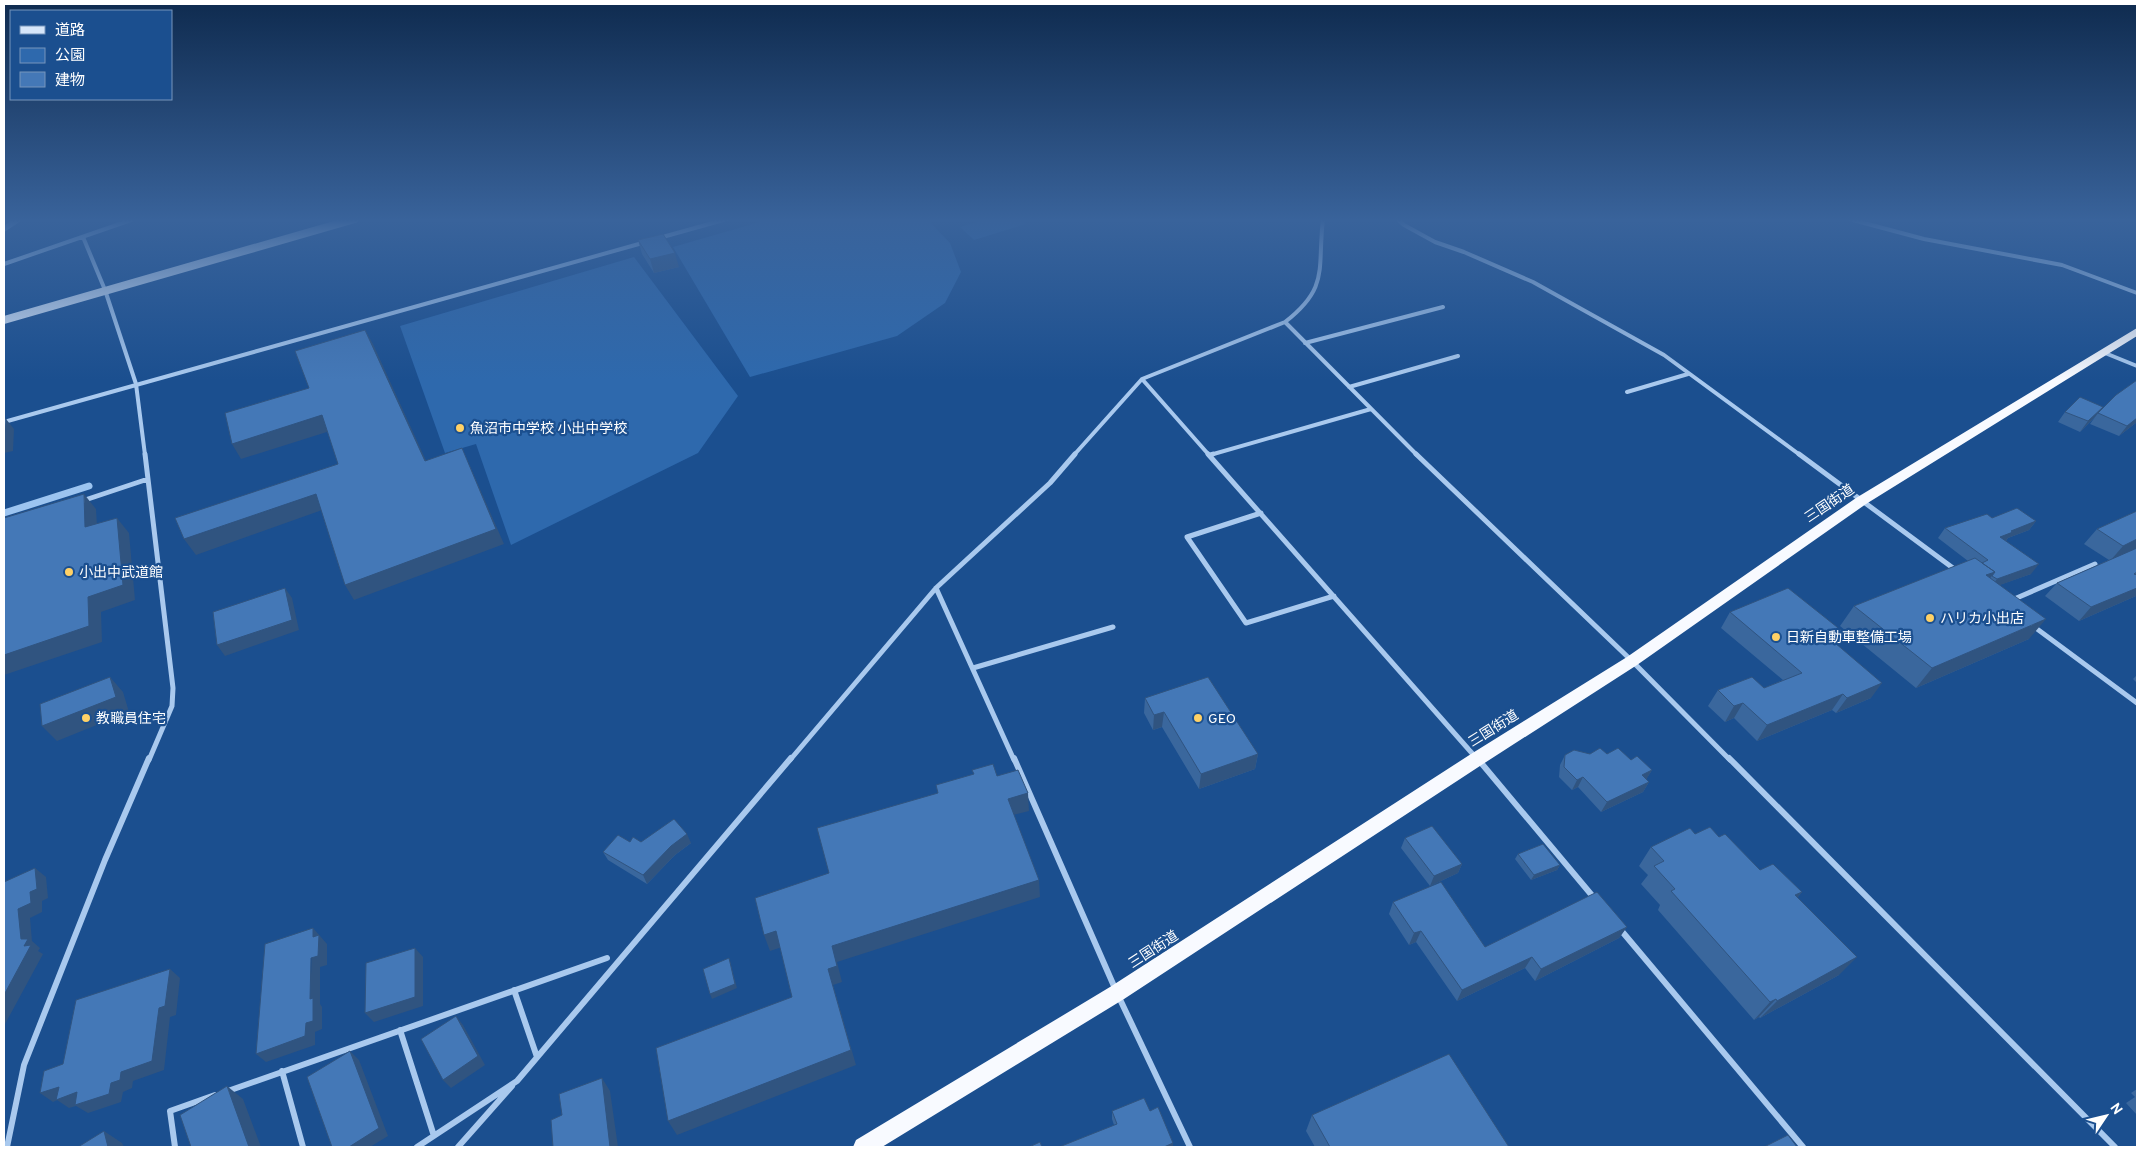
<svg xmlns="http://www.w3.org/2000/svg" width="2141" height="1151" viewBox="0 0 2141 1151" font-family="Overpass,'Noto Sans JP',sans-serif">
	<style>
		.green { fill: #2e69ad }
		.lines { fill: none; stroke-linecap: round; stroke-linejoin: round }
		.stream-far1 { stroke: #9cc4f0; stroke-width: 5.5 }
		.stream { stroke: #9cc4f0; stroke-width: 7 }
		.minor-far2 { stroke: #a9c9ee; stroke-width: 4 }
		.minor-far1 { stroke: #a9c9ee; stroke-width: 5 }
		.minor { stroke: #a9c9ee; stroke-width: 6 }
		.secondary { stroke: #d6e6fa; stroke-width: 8 }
		.trunk { fill: #f8faff; fill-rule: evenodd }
		.wall { fill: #3a679d }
		.shaded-wall { fill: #305480 }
		.building { fill: #4478b7; stroke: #305480 }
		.poi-dot { fill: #ffd166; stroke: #1b4f8f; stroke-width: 2 }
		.labels { text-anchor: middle; stroke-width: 4.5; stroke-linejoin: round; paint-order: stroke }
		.poi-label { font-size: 14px; fill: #fff; stroke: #1b4f8f; text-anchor: start }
		.street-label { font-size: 14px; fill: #fff; stroke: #1b4f8f }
	</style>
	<rect width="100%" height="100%" fill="#1b4f8f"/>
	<!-- green -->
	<path class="green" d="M770,219H927L950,243L961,272L945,303L897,336L750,377L673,247Z
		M987,219H1020L1026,224L974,240L960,227Z
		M634,257L738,396L698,453L511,545L476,444L445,453L400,326Z"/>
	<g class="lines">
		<!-- stream-far1 -->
		<path class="stream-far1" d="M4,229L19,219"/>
		<!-- stream -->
		<path class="stream" d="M4,513L89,486"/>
		<!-- minor-far2 -->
		<path class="minor-far2" d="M1397,219L1404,225L1435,242L1464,252L1533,282L1664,355L1800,455
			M1849,219L1924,239L2062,265L2137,293
			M83,237L105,290L136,384L145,455
			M659,238L727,219
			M4,264L134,219
			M1285,322L1417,455
			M1305,343L1443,307
			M2105,353L2137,366
			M1142,379L1209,455
			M1349,387L1458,356
			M1627,392L1688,374
			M4,422L646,242
			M1074,455L1142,379L1285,322C1330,287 1317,269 1323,219
			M1210,455L1371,409"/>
		<!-- minor-far1 -->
		<path class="minor-far1" d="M145,454L173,688L172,706L149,760
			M1208,454L1478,760
			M1416,454L1632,661L1730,760
			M1799,454L1957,571
			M1210,455L1213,454
			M82,501L148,479
			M1261,513L1187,537L1246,623L1334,596
			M936,588L1014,760
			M2012,600L2095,564
			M2033,626L2137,703
			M973,668L1113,627
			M790,760L936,588L1050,483L1075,454"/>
		<!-- minor -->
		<path class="minor" d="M1014,758L1117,993L1190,1147
			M1477,758L1595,899
			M1729,758L2115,1147
			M1620,929L1803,1147
			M514,990L537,1057
			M400,1030L434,1136
			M282,1071L303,1147
			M225,1092L607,958
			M7,1147L24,1065L105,860L149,758
			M175,1147L170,1111L215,1095
			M417,1147L517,1081L791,758
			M458,1147L512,1086"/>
		<!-- secondary -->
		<path class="secondary" d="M4,320L355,219"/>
		<!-- trunk -->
		<path class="trunk" d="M2137,328V336L1866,504L1637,665L1483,764L1124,999L882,1147H853L856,1140L1110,987L1471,754L1627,657L1856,498Z"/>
	</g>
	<!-- wall -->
	<path class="wall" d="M638,240L679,267L654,273L642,254Z
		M2103,407L2095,417L2080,432L2058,422L2065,412Z
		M2098,413L2137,422L2119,436L2090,424Z
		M2137,511L2136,596L2079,621L2045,596L2057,583L2109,560L2084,544L2097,529Z
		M2036,521L2029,530L2008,538L2006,541L2031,574L1999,585L2029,639L1916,688L1840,626L1854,606L1968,561L1938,538L1945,528Z
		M1730,612L1842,631L1834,642L1871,698L1836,713L1832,710L1757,741L1734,718L1725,722L1708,706L1718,690L1764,688L1783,680L1721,628Z
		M2137,675V683L2133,679Z
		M1145,698L1258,754L1255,769L1199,789L1162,727L1153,730L1144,713Z
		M1590,754H1607L1631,760L1652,770L1646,779L1649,782L1643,792L1601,812L1578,787L1572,790L1559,777L1560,765L1565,755Z
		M1695,834L1719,837L1760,870L1802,892L1797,898L1839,975L1760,1018L1759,1017L1754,1020L1658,910L1660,905L1641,884L1648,875L1639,866L1651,847Z
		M1405,838L1462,864L1458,873L1430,886L1401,848Z
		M630,842H641L691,843L675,855L647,884L608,860L603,852Z
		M1518,854L1560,865L1557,870L1531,880L1515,859Z
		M1393,902L1485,947L1627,927L1619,938L1535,981L1525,968L1457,1001L1416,942L1409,945L1389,914Z
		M2137,1089V1115L2126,1103L2135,1097L2131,1093Z
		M1112,1111H1150L1114,1125L1112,1119Z
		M1312,1115L1509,1147H1315L1306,1131Z"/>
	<!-- shaded-wall -->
	<path class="shaded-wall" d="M675,253L679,267L654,273L650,259Z
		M365,330L373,344L433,476L425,461Z
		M2103,407L2095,417L2080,432L2088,421Z
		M322,415L330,431L241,459L232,444Z
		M2137,418V422L2119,436L2127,426Z
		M6,419L14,429L13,451L4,453V441Z
		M462,448L504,544L354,600L345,585Z
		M84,494L96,509L98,543L85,527Z
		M316,494L325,509L196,555L184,539Z
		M117,518L129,533L135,600L101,612L102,642L4,675V655L88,597Z
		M2036,521L2029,530L2008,538L2005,542L2000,537L2011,531Z
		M2137,539V548L2110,561L2123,546Z
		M2039,564L2031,574L1989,589L1997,579Z
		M1995,572L1979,592L1986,575Z
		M285,588L292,598L299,630L225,656L217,645Z
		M2137,588V595L2136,596L2079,621L2091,607Z
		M2046,619L2029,639L1916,688L1932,668Z
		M1842,631L1831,646L1828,637Z
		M110,677L123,692L129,712L57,741L42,726Z
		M1882,683L1871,698L1836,713L1847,698Z
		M1843,694L1832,710L1757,741L1767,725Z
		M1743,703L1734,718L1725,722L1734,706Z
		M1164,712L1162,727L1153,730L1154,715Z
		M1258,754L1255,769L1199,789L1201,774Z
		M1652,770L1646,780L1642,775Z
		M1583,777L1578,787L1572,790L1577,780Z
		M1649,782L1643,792L1601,812L1607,802Z
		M1028,793L1029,811L1009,816L1008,799Z
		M687,834L691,843L675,855L647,884L643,875L671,846Z
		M1462,864L1458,873L1430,886L1434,876Z
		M1560,865L1557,870L1531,880L1534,875Z
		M35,868L46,877L48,898L42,901V912L30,918L32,941L40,948L38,951L43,954L4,1026V995L24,946L21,939L18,909Z
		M1039,880L1040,897L837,962L842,982L833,985L856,1065L677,1135L668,1121L828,969L832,946Z
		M1802,892L1786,911L1795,895Z
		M1627,927L1619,938L1535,981L1541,969Z
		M313,928L327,944V965L320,967V1004L322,1007V1029L315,1032V1045L266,1062L256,1054L306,1023L310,999Z
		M776,931L782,947L770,951L764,935Z
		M1421,931L1416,942L1409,945L1414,933Z
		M415,948L423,957V1006L374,1022L365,1013Z
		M1532,957L1525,968L1457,1001L1462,990Z
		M1857,957L1839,975L1760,1018L1777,1001Z
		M729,958L737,988L712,999L710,994Z
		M170,969L180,978L176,1015L170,1017L164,1070L133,1081L132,1088L123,1092L121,1102L88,1113L76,1106L69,1108L57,1100L53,1102L40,1093L59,1087L111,1083L121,1072Z
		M1776,999L1759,1017L1754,1020L1770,1002Z
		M456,1016L463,1025L485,1065L451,1088L443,1080Z
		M350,1051L359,1060L388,1136L370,1147H349Z
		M602,1078L610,1091L618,1147H610Z
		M227,1086L243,1099L261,1147H249Z
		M104,1131L122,1143L124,1147H108Z
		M1173,1143V1147H1164Z"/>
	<!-- building -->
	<path class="building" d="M663,234L675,253L650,259L638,240Z
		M365,330L425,461L462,448L496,529L345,585L316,494L184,539L175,518L338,464L322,415L232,444L225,413L309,388L295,351Z
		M2137,380V418L2127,426L2098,413L2116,395Z
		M2080,397L2103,407L2088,421L2065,412Z
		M4,419H6L5,441H4Z
		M84,494L85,527L117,518L123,585L88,597L89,626L4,655V518Z
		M2017,508L2036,521L2011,531L2013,532L2000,537L2039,564L1997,579L1992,576L1995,572L1982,563L1988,560L1945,528L1987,514L1992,518Z
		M2137,511V539L2123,546L2097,529Z
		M2137,548V572L2134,574L2137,575V588L2091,607L2057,583Z
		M1975,558L1995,572L1986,575L2046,619L1932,668L1854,606Z
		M285,588L292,620L217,645L213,612Z
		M1788,588L1842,631L1828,637L1882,683L1847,698L1843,694L1767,725L1743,703L1734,706L1718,690L1752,677L1764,688L1802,673L1730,612Z
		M110,677L116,697L42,726L40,704Z
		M1208,677L1258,754L1201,774L1164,712L1154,715L1145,698Z
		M1600,748L1607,754L1618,748L1631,760L1637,756L1652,770L1642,775L1649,782L1607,802L1583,777L1577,780L1564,767L1565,755L1574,750L1590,754Z
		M993,764L997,776L1018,770L1028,793L1008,799L1039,880L832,946L837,966L828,969L851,1050L668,1121L656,1048L792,997L776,931L764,935L755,898L829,873L817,828L938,793L936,785L974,774L972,770Z
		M674,819L687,834L671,846L643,875L603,852L618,835L630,842L633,837L641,842Z
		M1432,826L1462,864L1434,876L1405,838Z
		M1710,827L1719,837L1725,834L1760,870L1773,864L1802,892L1795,895L1857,957L1777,1001L1776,999L1770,1002L1671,891L1675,889L1654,866L1664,861L1651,847L1690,828L1695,834Z
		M1543,844L1560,865L1534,875L1518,854Z
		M35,868L37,889L30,892L31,903L18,909L21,939H28L24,946L31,945L4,995V882Z
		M1441,882L1485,947L1597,892L1627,927L1541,969L1532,957L1462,990L1421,931L1414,933L1393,902Z
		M313,928V937L319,935L318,956L311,958L310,999L313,998V1021L306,1023L305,1036L256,1054L265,944Z
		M415,948V997L365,1013L366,963Z
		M729,958L735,984L710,994L703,969Z
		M170,969L165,1006L159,1008L152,1061L121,1072L120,1080L111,1083L109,1094L75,1105L77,1092L56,1100L59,1087L40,1093L44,1071L63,1064L76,1000Z
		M456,1016L478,1056L443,1080L421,1039Z
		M350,1051L379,1128L349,1147H332L307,1077Z
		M1449,1054L1509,1147H1330L1312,1115Z
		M602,1078L610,1147H553L551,1120L562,1115L559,1094Z
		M227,1086L249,1147H191L180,1115Z
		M1144,1098L1150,1111L1158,1107L1173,1143L1164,1147H1059L1117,1124L1112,1111Z
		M104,1131L108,1147H78Z
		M1788,1135L1797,1147H1764Z
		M1040,1142L1042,1147H1029Z"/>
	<!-- sky -->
	<linearGradient id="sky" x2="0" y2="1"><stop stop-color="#0f2b4f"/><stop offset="0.58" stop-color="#39639b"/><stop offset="1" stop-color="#39639b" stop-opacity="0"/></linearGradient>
	<rect width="2141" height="380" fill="url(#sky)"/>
	<!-- markers -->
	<g class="poi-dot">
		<circle cx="460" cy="428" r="5"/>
		<circle cx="69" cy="572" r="5"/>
		<circle cx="1930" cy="618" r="5"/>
		<circle cx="1776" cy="637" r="5"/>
		<circle cx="86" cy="718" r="5"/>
		<circle cx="1198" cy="718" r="5"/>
	</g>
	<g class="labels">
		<!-- poi labels -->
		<g class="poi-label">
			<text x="470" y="433">魚沼市中学校 小出中学校</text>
			<text x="79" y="577">小出中武道館</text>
			<text x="1940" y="623">ハリカ小出店</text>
			<text x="1786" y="642">日新自動車整備工場</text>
			<text x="96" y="723">教職員住宅</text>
			<text x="1208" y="723">GEO</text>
		</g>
		<!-- street labels -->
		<g class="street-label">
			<text transform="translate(1829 503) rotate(-34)" y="5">三国街道</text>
			<text transform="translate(1493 728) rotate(-32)" y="5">三国街道</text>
			<text transform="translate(1153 949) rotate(-33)" y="5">三国街道</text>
		</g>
	</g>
	<!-- border -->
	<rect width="2141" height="1151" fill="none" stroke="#ffffff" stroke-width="10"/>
	<!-- legend -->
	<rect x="10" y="10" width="162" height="90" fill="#1b4f8f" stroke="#7695bc"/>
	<rect x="20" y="26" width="25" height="8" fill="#d6e6fa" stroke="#7695bc"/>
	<text x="55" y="35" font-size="15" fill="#ffffff">道路</text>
	<rect x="20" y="48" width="25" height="15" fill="#2e69ad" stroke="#7695bc"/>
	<text x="55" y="60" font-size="15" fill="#ffffff">公園</text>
	<rect x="20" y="72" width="25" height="15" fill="#4478b7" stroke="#7695bc"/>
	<text x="55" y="85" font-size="15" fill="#ffffff">建物</text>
	<!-- north arrow -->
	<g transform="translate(2106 1116) rotate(55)" stroke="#1b4f8f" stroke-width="4" paint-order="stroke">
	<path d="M0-4L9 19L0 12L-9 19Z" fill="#ffffff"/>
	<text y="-8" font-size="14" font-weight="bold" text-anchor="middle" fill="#ffffff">N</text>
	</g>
</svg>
